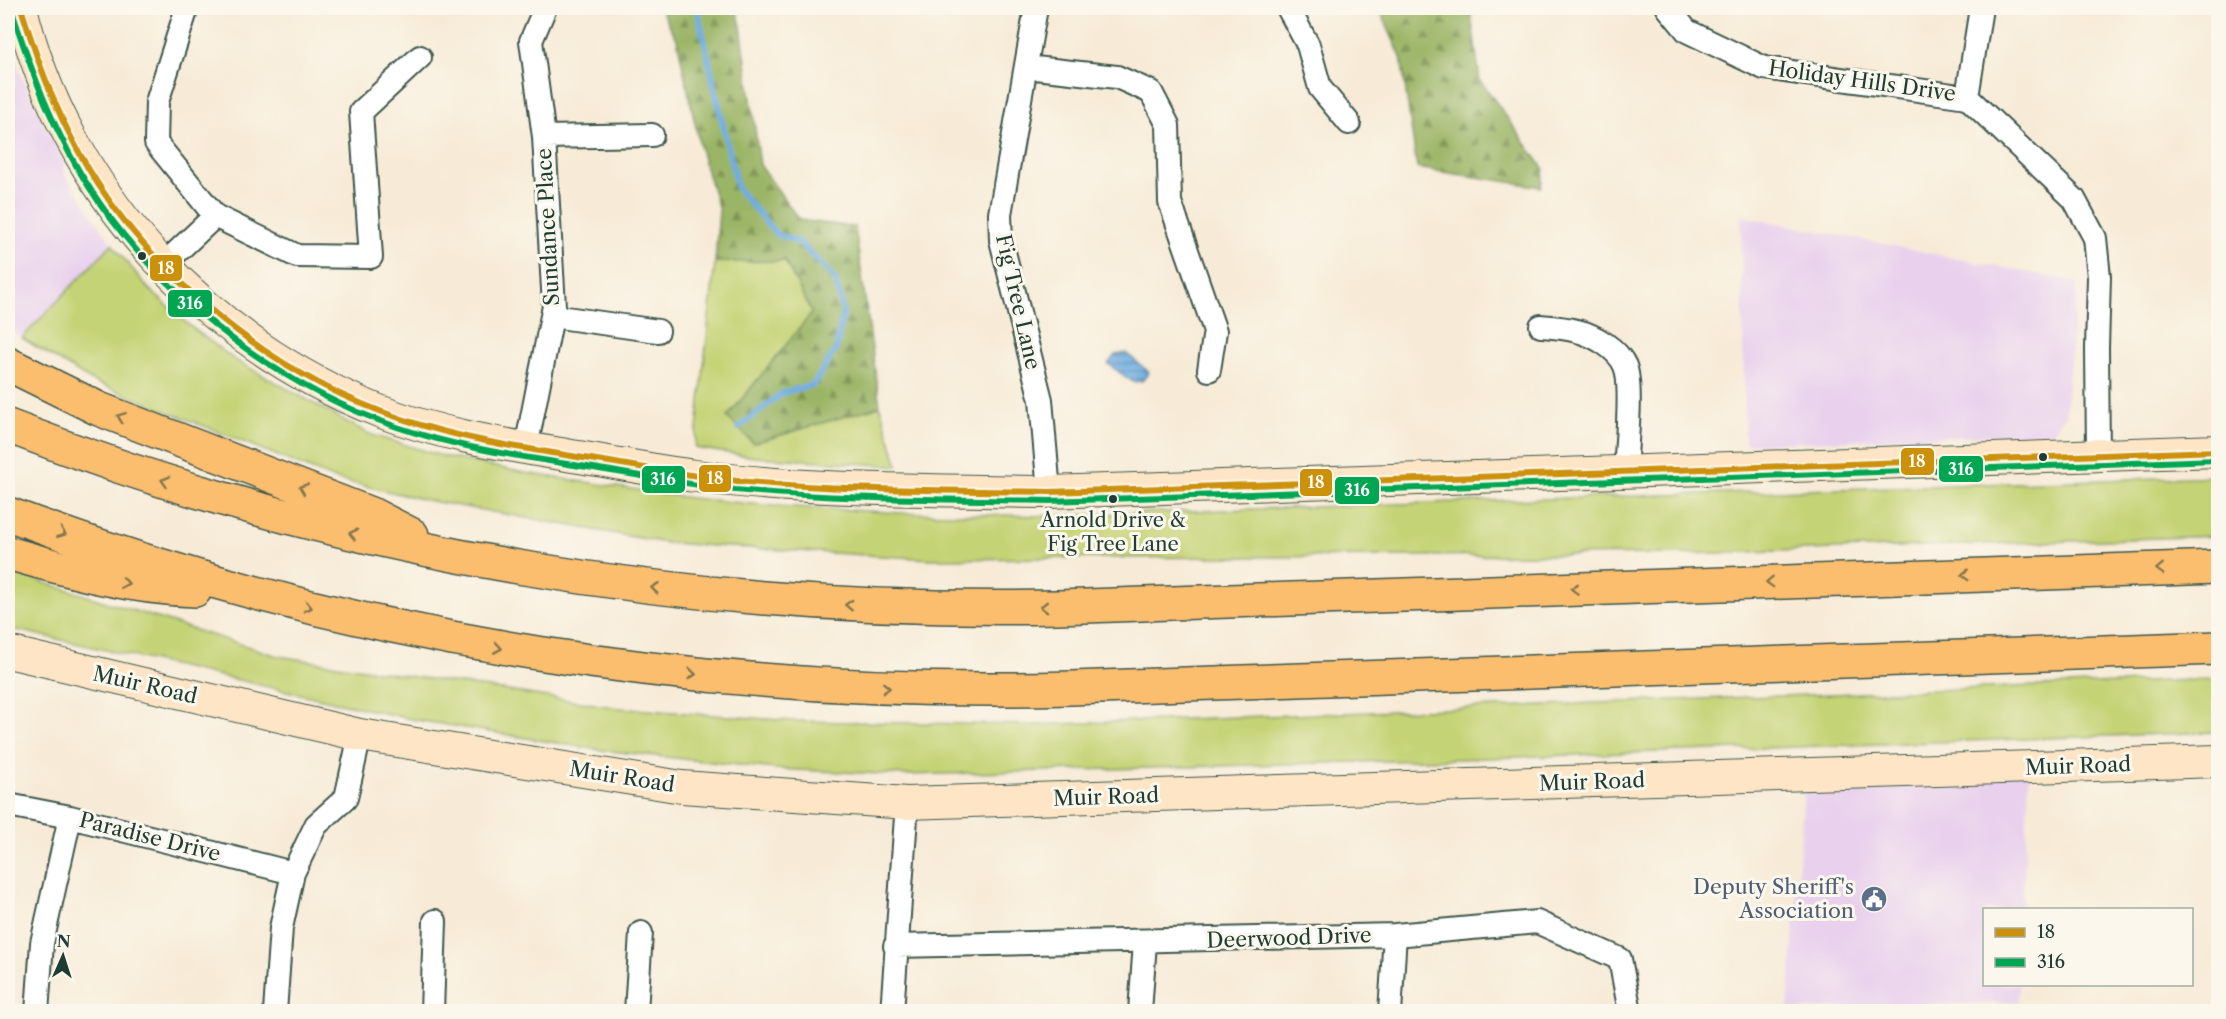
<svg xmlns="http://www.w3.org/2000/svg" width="2226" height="1019" viewBox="0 0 2226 1019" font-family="'Libre Caslon Text',serif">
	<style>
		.built { fill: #e9d1ed }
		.grass { fill: #c4d375; stroke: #728854; stroke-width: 1.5 }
		.forest { fill: url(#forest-firs); stroke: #5d794d; stroke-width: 1.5 }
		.water { fill: url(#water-rules); stroke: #48758b; stroke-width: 1.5 }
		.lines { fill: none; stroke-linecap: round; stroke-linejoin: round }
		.stream { stroke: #70ade2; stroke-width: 6 }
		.street-casing { stroke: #3f574c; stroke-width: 26 }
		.secondary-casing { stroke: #3f574c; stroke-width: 34 }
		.highway-casing { stroke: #3f574c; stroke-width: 36 }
		.street { stroke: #fff; stroke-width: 22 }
		.secondary { stroke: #fde5c5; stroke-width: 32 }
		.highway { stroke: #fbbd6e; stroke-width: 33 }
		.bus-1-casing { stroke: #fbf7ec; stroke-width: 10 }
		.bus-2-casing { stroke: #fbf7ec; stroke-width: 10 }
		.bus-1 { stroke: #cc910a; stroke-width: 6 }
		.bus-2 { stroke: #00a651; stroke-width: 6 }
		.oneway { stroke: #82774e }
		.bus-dot { fill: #1f3d34; stroke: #fbf7ec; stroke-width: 2 }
		.labels { text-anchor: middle; stroke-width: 6; stroke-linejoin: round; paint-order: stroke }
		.bus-label { font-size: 20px; fill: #1f3d34; stroke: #fbf7ec }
		.street-label { font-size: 21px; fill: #1f3d34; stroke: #fbf7ec }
		.service-label { font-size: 21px; fill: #4e5e75; stroke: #fbf7ec; text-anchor: end }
		.line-badge { stroke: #fbf7ec; stroke-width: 2 }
		.badge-label { font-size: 16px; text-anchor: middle; font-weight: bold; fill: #fff }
	</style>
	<defs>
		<pattern id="forest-firs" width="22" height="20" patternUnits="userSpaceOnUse" patternTransform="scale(1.5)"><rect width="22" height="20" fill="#9bb566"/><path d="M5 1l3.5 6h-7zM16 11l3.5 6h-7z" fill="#7e9455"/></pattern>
		<pattern id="water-rules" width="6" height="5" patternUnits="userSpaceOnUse" patternTransform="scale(1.5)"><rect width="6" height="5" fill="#70ade2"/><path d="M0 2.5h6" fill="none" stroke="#5b8eb8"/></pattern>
	</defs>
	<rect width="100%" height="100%" fill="#fbf7ec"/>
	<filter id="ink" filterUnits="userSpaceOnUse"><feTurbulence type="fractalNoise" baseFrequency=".0167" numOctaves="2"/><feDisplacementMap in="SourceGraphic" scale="12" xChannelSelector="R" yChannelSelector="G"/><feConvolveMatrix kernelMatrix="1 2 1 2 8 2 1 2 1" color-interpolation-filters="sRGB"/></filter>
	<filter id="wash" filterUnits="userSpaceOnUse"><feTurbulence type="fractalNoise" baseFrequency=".008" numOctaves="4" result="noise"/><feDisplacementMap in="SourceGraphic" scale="24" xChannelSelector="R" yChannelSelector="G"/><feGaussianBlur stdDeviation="1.35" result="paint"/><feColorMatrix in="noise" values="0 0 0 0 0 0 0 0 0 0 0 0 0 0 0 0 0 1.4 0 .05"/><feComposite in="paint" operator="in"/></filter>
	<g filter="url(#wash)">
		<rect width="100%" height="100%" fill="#f7ebd7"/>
		<!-- built -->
		<path class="built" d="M8,30L19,71L65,165L63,171L112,244L22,338L8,330Z
			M1741,216L2077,282L2065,416L2051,433L1745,444Z
			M2030,768L2022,909L1984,910V984L2019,985L2018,1002L1788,1010L1805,776Z"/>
		<!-- grass -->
		<path class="grass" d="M112,244L148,288L190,326L235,360L369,434L442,456L525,473L690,498L774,506L903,513L1047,516L2218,476V536L1689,554L932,559L667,543L426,500L335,479L92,381L22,338Z
			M785,261L812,313L788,345L754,443L880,406L898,466L755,457L695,448L715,262Z
			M8,571L278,656L620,708L794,721L1033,725L2218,679V732L1458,759L906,775L776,769L600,750L411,719L8,628Z"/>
		<!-- forest -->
		<path class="forest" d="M660,8H736L741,26L760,165L799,220L855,227L880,406L753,443L727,417L812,313L785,261L715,262L719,210L702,156L677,39Z
			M1379,8H1470L1480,80L1544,169L1541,187L1417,168L1401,57Z"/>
		<!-- water -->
		<path class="water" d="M1126,353L1149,372L1142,381L1133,382L1108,364L1115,355Z"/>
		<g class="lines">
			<!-- stream -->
			<path class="stream" d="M697,8L737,188L776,234L799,242L835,279L843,312L836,349L813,385L782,393L738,428"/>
		</g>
	</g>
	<g filter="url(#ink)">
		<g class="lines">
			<defs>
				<path id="street" d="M187,8L157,102L156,143L215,216L297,256L371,257L361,112L420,57
					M1036,8L1000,214L1001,240L1041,400L1049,492
					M1288,8L1308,45L1320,88L1349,123
					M1668,8L1687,31L1764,68L1967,97L2074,199L2095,238L2099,277L2097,348L2098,455
					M1026,67L1117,77L1151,92L1168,125L1170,202L1215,331L1209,370
					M1967,97L1981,8
					M544,137L652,135
					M162,266L215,216
					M552,316L658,331
					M1541,326C1553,327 1566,328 1577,331C1594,335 1618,349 1625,366C1633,386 1626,448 1625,472
					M526,448L554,306L544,137L531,41L545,8
					M8,805L70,817L293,873
					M895,946L1395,935L1537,922L1620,959L1630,1012
					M37,1012L42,943L70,817
					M275,1012L281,928L293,873L316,825L346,798L360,735
					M432,1012L435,921
					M636,1012L641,933
					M892,1012L907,803
					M1140,1012L1145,942
					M1390,1012L1395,935"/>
				<path id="secondary" d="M21,8C65,190 205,343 379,411C440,435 507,445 572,456C613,462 654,471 695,476C812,491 931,490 1049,492L2218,451
					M8,652L360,735L682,787L907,803L2218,761"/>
				<path id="highway" d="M8,364L99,409L373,515L412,535
					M8,426C342,556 699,614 1057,607L2218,567
					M8,514C348,640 708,698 1071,688L2218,648
					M8,553C70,571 130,588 195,590"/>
			</defs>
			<!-- street casing -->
			<use href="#street" class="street-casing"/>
			<!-- secondary casing -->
			<use href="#secondary" class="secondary-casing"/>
			<!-- highway casing -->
			<use href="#highway" class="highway-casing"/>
			<!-- street -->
			<use href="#street" class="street"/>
			<!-- secondary -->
			<use href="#secondary" class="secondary"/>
			<!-- highway -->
			<use href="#highway" class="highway"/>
			<defs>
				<path id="bus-1" d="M21,8C35,52 49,94 70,135C134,264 267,374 402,419C463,440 528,449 591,459C640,467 689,476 738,481C842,491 946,490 1049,492L2218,451"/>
				<path id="bus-2" d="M12,11C26,55 41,98 62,139C126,270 260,380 397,427C458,448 523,457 587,467C636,475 685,484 735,490C839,500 944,499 1049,501L2218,460"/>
			</defs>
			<!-- bus-1 casing -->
			<use href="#bus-1" class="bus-1-casing"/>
			<!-- bus-2 casing -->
			<use href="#bus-2" class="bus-2-casing"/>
			<!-- bus-1 -->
			<use href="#bus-1" class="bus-1"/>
			<!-- bus-2 -->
			<use href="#bus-2" class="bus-2"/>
		</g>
		<!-- one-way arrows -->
		<defs><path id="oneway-chevron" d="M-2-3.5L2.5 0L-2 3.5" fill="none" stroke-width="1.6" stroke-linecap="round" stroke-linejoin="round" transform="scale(1.5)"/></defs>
		<g class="oneway">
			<use href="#oneway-chevron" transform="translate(121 417) rotate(-159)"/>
			<use href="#oneway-chevron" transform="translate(165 481) rotate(-163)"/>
			<use href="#oneway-chevron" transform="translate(303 488) rotate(-159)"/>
			<use href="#oneway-chevron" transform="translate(62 533) rotate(20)"/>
			<use href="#oneway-chevron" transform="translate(353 534) rotate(-166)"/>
			<use href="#oneway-chevron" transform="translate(2160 569) rotate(178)"/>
			<use href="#oneway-chevron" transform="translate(1965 575) rotate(178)"/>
			<use href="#oneway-chevron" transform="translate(1770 582) rotate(178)"/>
			<use href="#oneway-chevron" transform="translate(125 583) rotate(10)"/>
			<use href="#oneway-chevron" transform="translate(655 588) rotate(-173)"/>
			<use href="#oneway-chevron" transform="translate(1575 589) rotate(178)"/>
			<use href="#oneway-chevron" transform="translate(849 605) rotate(-177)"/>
			<use href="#oneway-chevron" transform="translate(308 607) rotate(13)"/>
			<use href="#oneway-chevron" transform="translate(1044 607) rotate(179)"/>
			<use href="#oneway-chevron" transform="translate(498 648) rotate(10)"/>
			<use href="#oneway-chevron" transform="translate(692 674) rotate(6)"/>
			<use href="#oneway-chevron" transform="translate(886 688) rotate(2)"/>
		</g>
	</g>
	<!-- icons -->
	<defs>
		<symbol id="civic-disc" viewBox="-11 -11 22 22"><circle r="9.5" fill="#5c6f8a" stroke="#fbf7ec"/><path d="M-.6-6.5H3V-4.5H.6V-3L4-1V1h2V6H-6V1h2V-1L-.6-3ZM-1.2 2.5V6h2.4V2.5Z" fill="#fff"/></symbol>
	</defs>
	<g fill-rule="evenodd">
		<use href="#civic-disc" x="1859" y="884" width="30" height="30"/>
	</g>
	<!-- markers -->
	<g class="bus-dot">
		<circle cx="142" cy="256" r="5"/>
		<circle cx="2043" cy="457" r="5"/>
		<circle cx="1113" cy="499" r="5"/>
	</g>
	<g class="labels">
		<!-- bus labels -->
		<g class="bus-label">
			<text x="1113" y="527">Arnold Drive &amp;<tspan x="1113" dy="24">Fig Tree Lane</tspan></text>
		</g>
		<!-- street labels -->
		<g class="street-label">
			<text transform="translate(1862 81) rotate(8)" y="7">Holiday Hills Drive</text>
			<text transform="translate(548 227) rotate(-93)" y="7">Sundance Place</text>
			<text transform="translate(1018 302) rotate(77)" y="7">Fig Tree Lane</text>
			<text transform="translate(145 685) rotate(13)" y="7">Muir Road</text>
			<text transform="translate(2078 766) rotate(-2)" y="7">Muir Road</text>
			<text transform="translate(622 777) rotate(9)" y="7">Muir Road</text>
			<text transform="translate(1592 782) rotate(-2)" y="7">Muir Road</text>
			<text transform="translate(1106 797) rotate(-2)" y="7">Muir Road</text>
			<text transform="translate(150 837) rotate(14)" y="7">Paradise Drive</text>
			<text transform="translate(1289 938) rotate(-2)" y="7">Deerwood Drive</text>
		</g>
		<!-- service labels -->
		<g class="service-label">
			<text x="1854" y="894">Deputy Sheriff's<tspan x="1854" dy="24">Association</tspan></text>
		</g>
	</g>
	<g class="line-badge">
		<rect x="149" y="254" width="34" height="28" rx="6" fill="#cc910a"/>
		<rect x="167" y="289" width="46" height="29" rx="6" fill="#00a651"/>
		<rect x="1900" y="447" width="35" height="29" rx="6" fill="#cc910a"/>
		<rect x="1938" y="455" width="46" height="28" rx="6" fill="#00a651"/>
		<rect x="698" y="464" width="34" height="29" rx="6" fill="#cc910a"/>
		<rect x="641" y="465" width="45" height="29" rx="6" fill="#00a651"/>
		<rect x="1299" y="468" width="34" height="29" rx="6" fill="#cc910a"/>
		<rect x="1334" y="476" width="46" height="29" rx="6" fill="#00a651"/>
	</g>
	<g class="badge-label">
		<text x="166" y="274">18</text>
		<text x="190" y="309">316</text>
		<text x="1917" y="467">18</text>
		<text x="1961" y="475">316</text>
		<text x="715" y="484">18</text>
		<text x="663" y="485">316</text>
		<text x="1316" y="488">18</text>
		<text x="1357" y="496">316</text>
	</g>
	<!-- margin -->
	<rect width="2226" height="1019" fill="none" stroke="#fbf7ec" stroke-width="30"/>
	<!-- legend -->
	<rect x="1983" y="908" width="210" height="78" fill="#fbf7ec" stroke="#a3ada2" stroke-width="1.5"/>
	<rect x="1995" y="928" width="30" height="9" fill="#cc910a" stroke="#a3ada2" stroke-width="1.5"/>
	<text x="2037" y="938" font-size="18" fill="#1f3d34">18</text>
	<rect x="1995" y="958" width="30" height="9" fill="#00a651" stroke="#a3ada2" stroke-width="1.5"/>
	<text x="2037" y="968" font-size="18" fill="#1f3d34">316</text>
	<!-- north arrow -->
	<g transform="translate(63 956) rotate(3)" stroke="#fbf7ec" stroke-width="4.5" paint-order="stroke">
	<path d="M0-4.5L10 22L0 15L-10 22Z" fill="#1f3d34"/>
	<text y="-9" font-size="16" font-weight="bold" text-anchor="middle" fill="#1f3d34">N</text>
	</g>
</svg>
